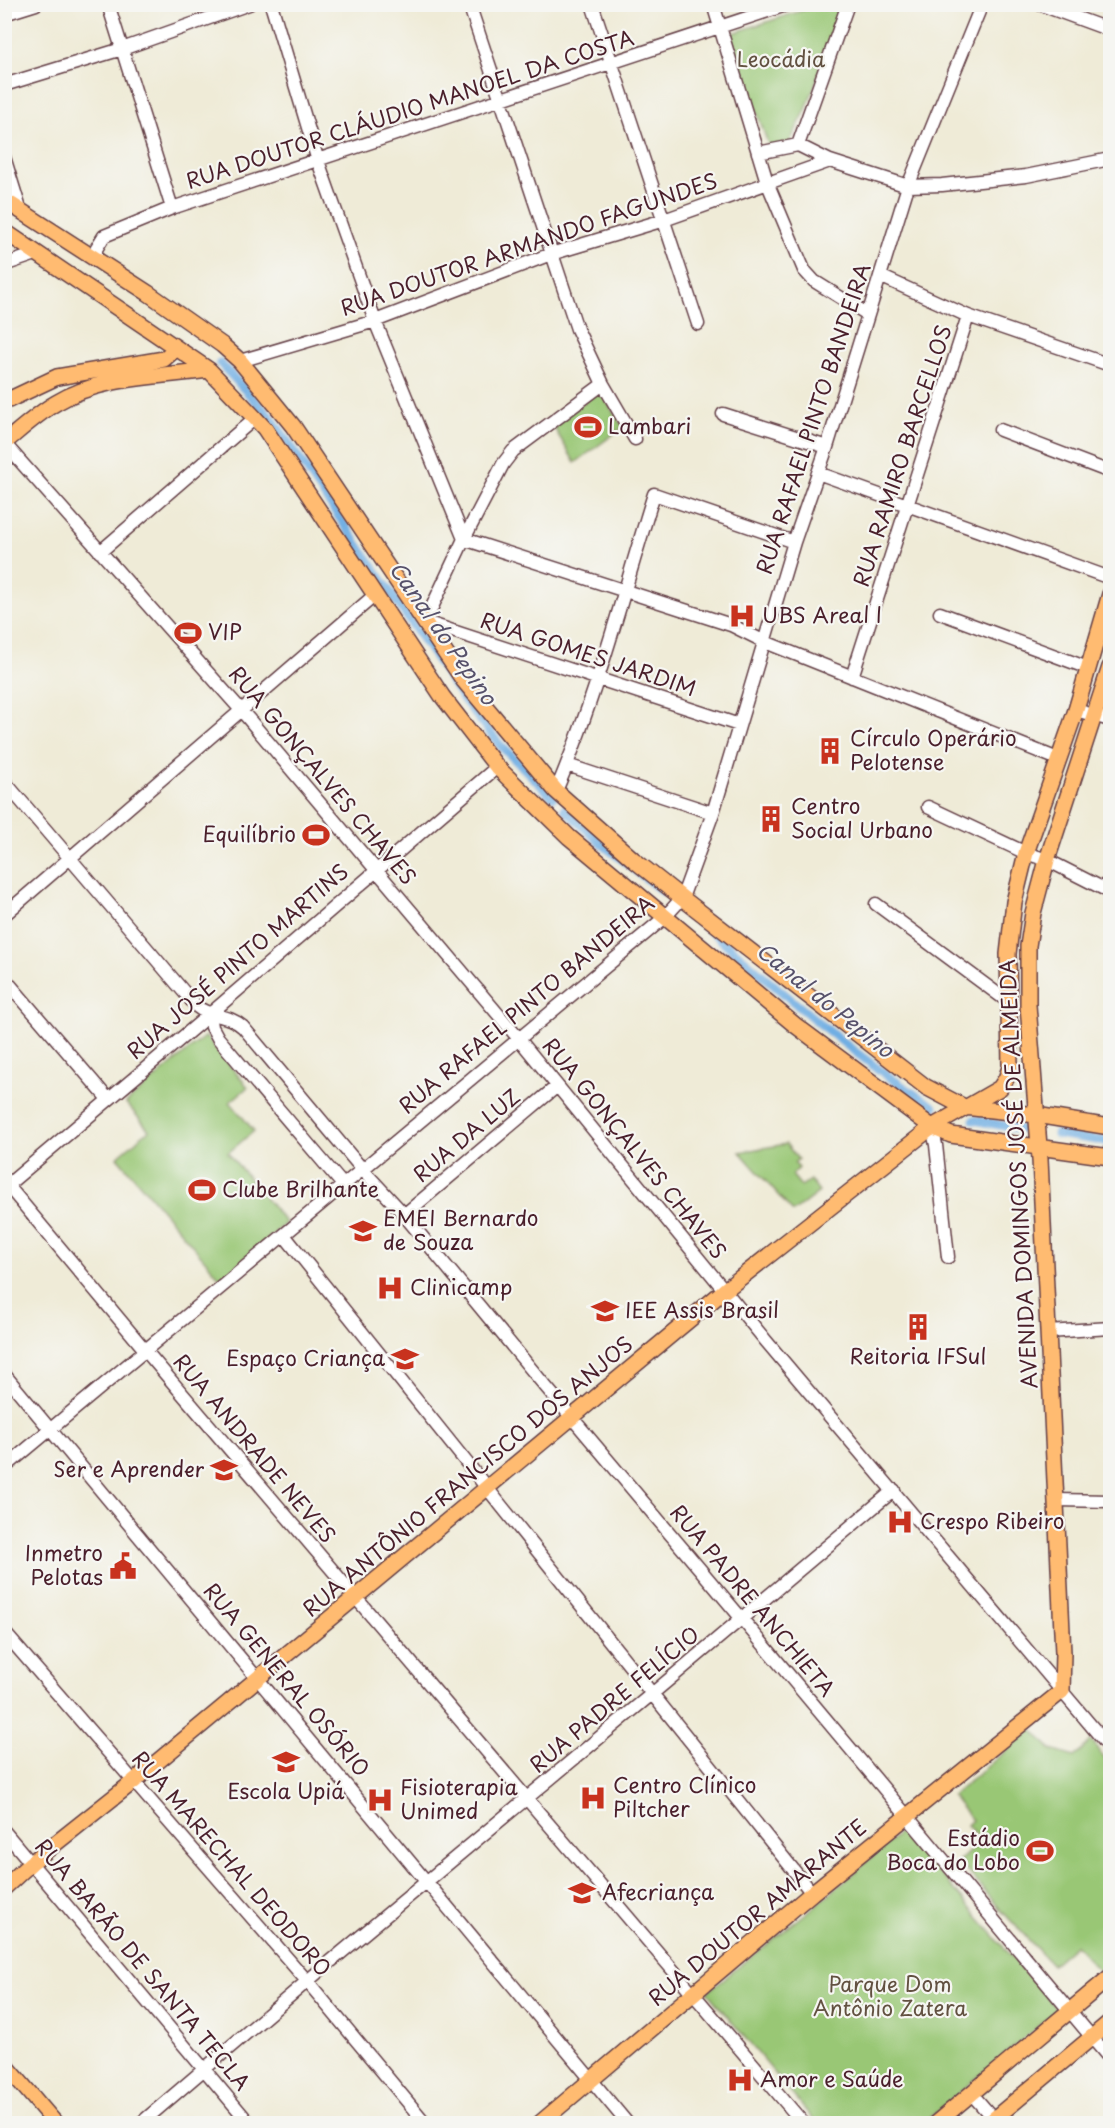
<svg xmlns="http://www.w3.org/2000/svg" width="1115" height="2128" viewBox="0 0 1115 2128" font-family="'Playpen Sans',sans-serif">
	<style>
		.green { fill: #99c775; stroke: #727350; stroke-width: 1.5 }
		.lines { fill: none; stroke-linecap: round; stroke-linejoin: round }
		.canal { stroke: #70aee3; stroke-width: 9 }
		.minor-casing { stroke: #633e45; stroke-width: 15 }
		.major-casing { stroke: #633e45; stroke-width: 18 }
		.minor { stroke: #fff; stroke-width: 12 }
		.major { stroke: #ffbb71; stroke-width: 15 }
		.labels { text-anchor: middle; stroke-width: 4.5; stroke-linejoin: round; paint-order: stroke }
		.park-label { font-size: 21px; fill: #625141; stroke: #f6f6f2 }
		.street-label { font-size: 21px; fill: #4a1f2b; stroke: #f6f6f2 }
		.poi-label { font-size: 21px; fill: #4a1f2b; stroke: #f6f6f2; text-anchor: start }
		.water-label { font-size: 22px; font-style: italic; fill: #57516b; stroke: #f6f6f2 }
	</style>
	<rect width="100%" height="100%" fill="#f6f6f2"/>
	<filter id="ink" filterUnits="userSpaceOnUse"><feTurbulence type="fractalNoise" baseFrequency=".0167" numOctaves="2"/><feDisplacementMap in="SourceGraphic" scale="12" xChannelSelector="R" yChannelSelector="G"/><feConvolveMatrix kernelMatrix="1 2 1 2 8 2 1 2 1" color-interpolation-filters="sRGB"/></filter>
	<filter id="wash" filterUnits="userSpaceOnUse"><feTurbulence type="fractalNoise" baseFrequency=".008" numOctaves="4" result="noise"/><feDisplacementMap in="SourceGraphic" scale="24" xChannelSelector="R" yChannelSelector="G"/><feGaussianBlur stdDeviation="1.35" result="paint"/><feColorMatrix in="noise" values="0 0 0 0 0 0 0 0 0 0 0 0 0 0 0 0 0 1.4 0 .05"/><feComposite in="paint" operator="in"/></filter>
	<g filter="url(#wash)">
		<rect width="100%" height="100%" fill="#efebd7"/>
		<!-- green -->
		<path class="green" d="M819,5H843L806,110L789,143L769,147L730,34Z
			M599,390L623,427L575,463L553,426Z
			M205,1036L248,1087L230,1102L254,1131L228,1153L286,1223L221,1279L117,1157L149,1130L126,1103Z
			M786,1144L798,1159L794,1163L799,1168L792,1175L801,1186L810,1180L819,1192L793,1212L740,1152Z
			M1032,1729L1052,1750L1074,1757L1091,1741L1110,1764V1961L1099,1971L1075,1945L1052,1965L1000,1909L959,1861L981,1841L967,1825L972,1820L952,1796Z
			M903,1830L1058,2010L923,2123H816L707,1992L819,1903Z"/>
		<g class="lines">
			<!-- canal -->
			<path class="canal" d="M220,363L272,419L464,700L500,745L553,797
				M565,809L602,844L662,891
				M695,917C772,983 848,1053 934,1107
				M974,1120L1020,1129
				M1057,1134L1110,1142"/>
		</g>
	</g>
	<g filter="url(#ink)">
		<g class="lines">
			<defs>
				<path id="minor" d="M108,4L172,208
					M271,4L318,161L375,321L464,539L731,625L765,642L1058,759
					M469,4L577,329L603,384L635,439
					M592,4L698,324
					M713,4L767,182L804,270L814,281L867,314
					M1039,4L1110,30
					M4,14L36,4
					M4,85L122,49L249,4
					M798,145L848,4
					M758,153L798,145L830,161L908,186L942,185L1026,176L1110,159
					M4,157L21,212
					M96,261V249L104,236L172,208L789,4
					M4,265L36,254
					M880,276L968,316L1110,365
					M240,361L375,321L551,254L664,220L830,161
					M603,384L513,451L503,464L464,539L425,622L739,725
					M723,414L827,447
					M1000,430L1110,472
					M4,443L241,710L519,1039L766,1341L1110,1748
					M818,473L1110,578
					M100,552L255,418
					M940,613L1088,668
					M852,677L968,316
					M1076,710L1110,720
					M567,765L713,813
					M4,781L196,1006C210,1018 227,1013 243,1027L362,1169L400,1210L541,1381L742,1619L1110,2059
					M556,791C597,695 623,593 654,494L794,542
					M928,807L1026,853L1047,860L1110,892
					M876,904L1010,1003
					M4,915L375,595
					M4,978L108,1099
					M210,1014L212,1027L218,1038L343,1185
					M932,1127L936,1145L948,1257
					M4,1181L145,1350L804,2124
					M4,1188L210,1014L497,767
					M404,1215L556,1087
					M284,1235L812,1893
					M1048,1332L1110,1328
					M4,1374L628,2124
					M4,1468L664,918L682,898L713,813L794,542L827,447L908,186L982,4
					M1056,1500L1110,1501
					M4,1632L307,1981L426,2124
					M4,1831L250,2124
					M971,2093L998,2124
					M140,2124L318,1972L659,1688L894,1490"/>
				<path id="major" d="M4,200L148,293L222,345L240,361L293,426L464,681L556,791L634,860L682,898L926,1087L964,1107L1036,1115L1110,1127
					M4,231L209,370L255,418L265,429L442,696L497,767L569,837L795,1025L932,1127L951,1135L1110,1157
					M4,402L57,377L164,359L173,351V346
					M4,443C21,429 37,414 56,403C101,376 158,377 209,370
					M4,1888L31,1863L133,1782L725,1290L932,1127L1000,1088L1006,1079L1010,1067L1008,954L1014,902L1026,853L1076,710L1110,594
					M4,2063L56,2124
					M539,2124L812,1893L1062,1691L1063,1653L1040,1159L1028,1005V946L1033,913L1047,860L1110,667
					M935,2124L1110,1977
					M988,2124L1110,2022"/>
			</defs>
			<!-- minor casing -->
			<use href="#minor" class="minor-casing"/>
			<!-- major casing -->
			<use href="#major" class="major-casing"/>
			<!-- minor -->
			<use href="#minor" class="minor"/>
			<!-- major -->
			<use href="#major" class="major"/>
		</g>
	</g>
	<!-- icons -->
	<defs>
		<symbol id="stadium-bare" viewBox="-9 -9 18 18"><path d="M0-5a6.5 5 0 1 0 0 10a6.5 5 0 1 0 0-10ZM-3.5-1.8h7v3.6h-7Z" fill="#c8321e" stroke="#f6f6f2" stroke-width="2.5" paint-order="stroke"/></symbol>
		<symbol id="hospital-bare" viewBox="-9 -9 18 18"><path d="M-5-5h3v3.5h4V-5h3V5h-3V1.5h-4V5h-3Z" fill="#c8321e" stroke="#f6f6f2" stroke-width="2.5" paint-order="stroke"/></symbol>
		<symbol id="building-bare" viewBox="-9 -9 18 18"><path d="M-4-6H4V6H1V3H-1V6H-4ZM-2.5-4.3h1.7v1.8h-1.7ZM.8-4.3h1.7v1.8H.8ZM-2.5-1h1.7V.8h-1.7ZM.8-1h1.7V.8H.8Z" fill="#c8321e" stroke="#f6f6f2" stroke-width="2.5" paint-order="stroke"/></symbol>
		<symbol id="school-bare" viewBox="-9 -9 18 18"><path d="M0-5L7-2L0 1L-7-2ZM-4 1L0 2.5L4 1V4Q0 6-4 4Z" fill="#c8321e" stroke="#f6f6f2" stroke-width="2.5" paint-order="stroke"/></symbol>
		<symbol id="civic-bare" viewBox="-9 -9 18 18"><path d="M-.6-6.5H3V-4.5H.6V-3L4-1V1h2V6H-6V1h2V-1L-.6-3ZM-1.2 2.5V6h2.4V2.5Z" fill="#c8321e" stroke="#f6f6f2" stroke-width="2.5" paint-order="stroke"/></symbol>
	</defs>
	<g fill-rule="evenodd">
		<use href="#stadium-bare" x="569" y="408" width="38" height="38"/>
		<use href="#hospital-bare" x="723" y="597" width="38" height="38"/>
		<use href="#stadium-bare" x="169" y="614" width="38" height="38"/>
		<use href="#building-bare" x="811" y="732" width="38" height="38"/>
		<use href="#building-bare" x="752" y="800" width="38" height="38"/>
		<use href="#stadium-bare" x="297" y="816" width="38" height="38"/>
		<use href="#stadium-bare" x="183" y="1171" width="38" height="38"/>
		<use href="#school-bare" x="344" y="1212" width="38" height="38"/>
		<use href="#hospital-bare" x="371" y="1269" width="38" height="38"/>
		<use href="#school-bare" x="586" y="1292" width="38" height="38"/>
		<use href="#building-bare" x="899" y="1308" width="38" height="38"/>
		<use href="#school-bare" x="386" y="1340" width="38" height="38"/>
		<use href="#school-bare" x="205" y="1451" width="38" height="38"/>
		<use href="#hospital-bare" x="881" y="1503" width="38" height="38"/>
		<use href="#civic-bare" x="104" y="1547" width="38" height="38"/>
		<use href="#school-bare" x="267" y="1743" width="38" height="38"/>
		<use href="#hospital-bare" x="574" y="1779" width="38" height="38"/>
		<use href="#hospital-bare" x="361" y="1781" width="38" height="38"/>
		<use href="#stadium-bare" x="1021" y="1832" width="38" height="38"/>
		<use href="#school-bare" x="563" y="1874" width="38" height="38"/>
		<use href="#hospital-bare" x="721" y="2061" width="38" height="38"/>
	</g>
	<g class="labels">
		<!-- park labels -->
		<g class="park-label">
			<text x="781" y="67">Leocádia</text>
			<text x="890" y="1992">Parque Dom<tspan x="890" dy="24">Antônio Zatera</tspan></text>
		</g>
		<!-- street labels -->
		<g class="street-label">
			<text transform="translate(410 110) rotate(-18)" y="7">RUA DOUTOR CLÁUDIO MANOEL DA COSTA</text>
			<text transform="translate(529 245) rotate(-19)" y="7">RUA DOUTOR ARMANDO FAGUNDES</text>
			<text transform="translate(814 419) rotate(-72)" y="7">RUA RAFAEL PINTO BANDEIRA</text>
			<text transform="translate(903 456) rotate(-72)" y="7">RUA RAMIRO BARCELLOS</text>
			<text transform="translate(588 655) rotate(18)" y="7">RUA GOMES JARDIM</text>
			<text transform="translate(322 776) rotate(50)" y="7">RUA GONÇALVES CHAVES</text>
			<text transform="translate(238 962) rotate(-41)" y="7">RUA JOSÉ PINTO MARTINS</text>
			<text transform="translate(527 1005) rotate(-40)" y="7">RUA RAFAEL PINTO BANDEIRA</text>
			<text transform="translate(467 1136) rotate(-40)" y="7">RUA DA LUZ</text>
			<text transform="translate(634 1149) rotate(51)" y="7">RUA GONÇALVES CHAVES</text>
			<text transform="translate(1019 1174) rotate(-93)" y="7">AVENIDA DOMINGOS JOSÉ DE ALMEIDA</text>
			<text transform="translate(254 1449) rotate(50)" y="7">RUA ANDRADE NEVES</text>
			<text transform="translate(468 1477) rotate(-40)" y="7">RUA ANTÔNIO FRANCISCO DOS ANJOS</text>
			<text transform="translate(752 1601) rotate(50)" y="7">RUA PADRE ANCHIETA</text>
			<text transform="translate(286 1680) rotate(50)" y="7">RUA GENERAL OSÓRIO</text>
			<text transform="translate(615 1700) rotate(-40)" y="7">RUA PADRE FELÍCIO</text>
			<text transform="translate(231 1864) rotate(49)" y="7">RUA MARECHAL DEODORO</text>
			<text transform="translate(758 1913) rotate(-40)" y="7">RUA DOUTOR AMARANTE</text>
			<text transform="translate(142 1965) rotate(50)" y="7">RUA BARÃO DE SANTA TECLA</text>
		</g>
		<!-- poi labels -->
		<g class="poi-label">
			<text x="608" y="434">Lambari</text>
			<text x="762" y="623">UBS Areal I</text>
			<text x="208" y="640">VIP</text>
			<text x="850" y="746">Círculo Operário<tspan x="850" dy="24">Pelotense</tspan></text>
			<text x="791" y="814">Centro<tspan x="791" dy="24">Social Urbano</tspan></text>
			<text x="296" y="842" text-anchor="end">Equilíbrio</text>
			<text x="222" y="1197">Clube Brilhante</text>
			<text x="383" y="1226">EMEI Bernardo<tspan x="383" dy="24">de Souza</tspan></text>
			<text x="410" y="1295">Clinicamp</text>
			<text x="625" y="1318">IEE Assis Brasil</text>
			<text x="918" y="1364" text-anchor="middle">Reitoria IFSul</text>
			<text x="385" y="1366" text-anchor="end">Espaço Criança</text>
			<text x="204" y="1477" text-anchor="end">Ser e Aprender</text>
			<text x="920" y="1529">Crespo Ribeiro</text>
			<text x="103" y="1561" text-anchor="end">Inmetro<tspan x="103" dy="24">Pelotas</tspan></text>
			<text x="613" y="1793">Centro Clínico<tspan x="613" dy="24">Piltcher</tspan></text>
			<text x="400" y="1795">Fisioterapia<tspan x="400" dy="24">Unimed</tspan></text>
			<text x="286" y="1799" text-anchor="middle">Escola Upiá</text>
			<text x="1020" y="1846" text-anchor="end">Estádio<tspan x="1020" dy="24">Boca do Lobo</tspan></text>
			<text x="602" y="1900">Afecriança</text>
			<text x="760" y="2087">Amor e Saúde</text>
		</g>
		<!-- water labels -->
		<g class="water-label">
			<text transform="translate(443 633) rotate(55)" y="8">Canal do Pepino</text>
			<text transform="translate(825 1000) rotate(39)" y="8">Canal do Pepino</text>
		</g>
	</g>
	<!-- margin -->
	<rect width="1115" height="2128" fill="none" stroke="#f6f6f2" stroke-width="24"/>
</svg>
